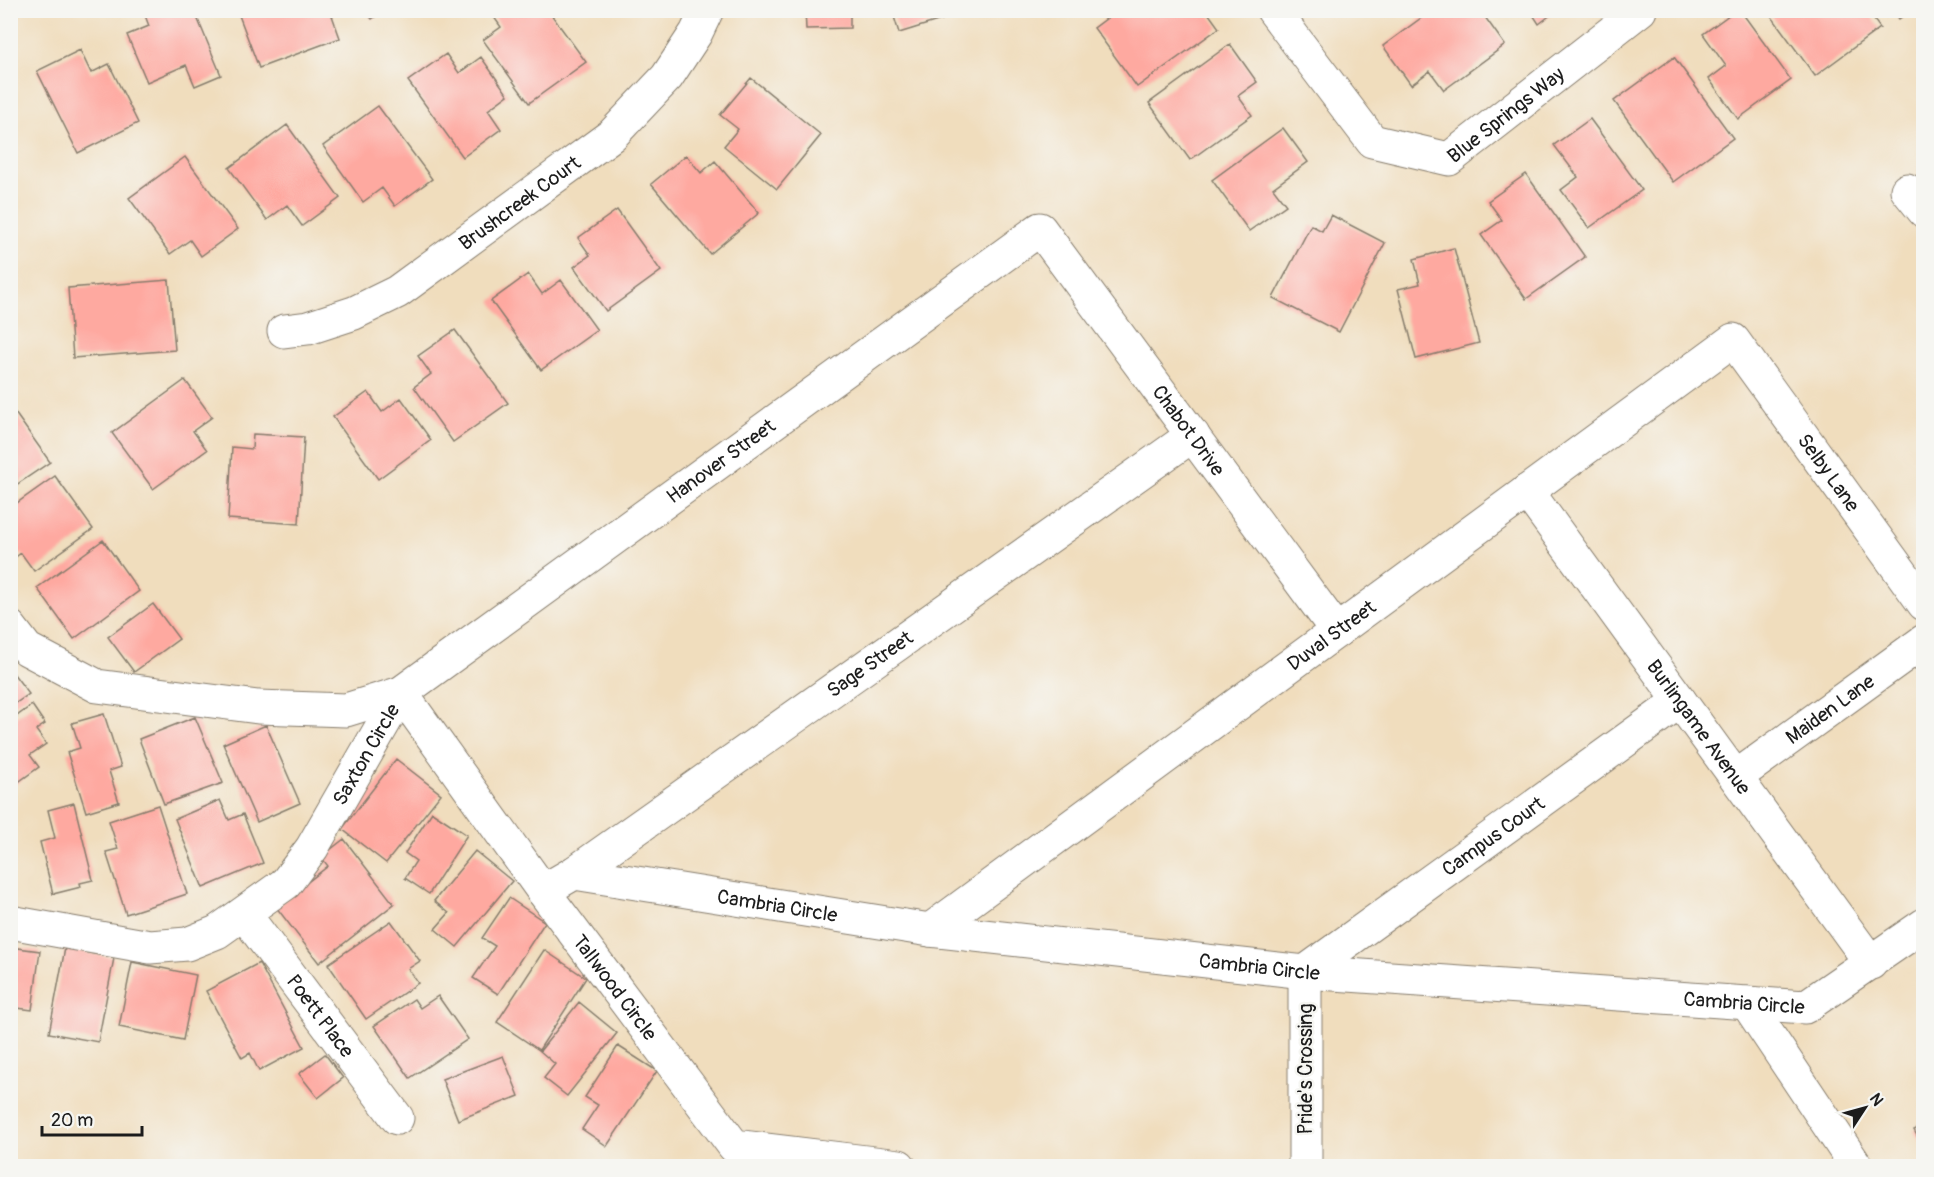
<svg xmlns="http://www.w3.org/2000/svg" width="1934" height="1177" viewBox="0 0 1934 1177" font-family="Pangolin,sans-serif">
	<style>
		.building { fill: #fea9a0 }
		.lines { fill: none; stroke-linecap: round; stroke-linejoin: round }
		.minor-casing { stroke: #867c6c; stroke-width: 35 }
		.minor { stroke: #fff; stroke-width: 33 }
		.labels { text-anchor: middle; stroke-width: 5; stroke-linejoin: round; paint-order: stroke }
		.street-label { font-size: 20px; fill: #1c1c1c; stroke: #f6f6f2 }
	</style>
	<rect width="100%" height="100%" fill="#f6f6f2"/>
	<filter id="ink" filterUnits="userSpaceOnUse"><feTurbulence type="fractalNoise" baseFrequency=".0167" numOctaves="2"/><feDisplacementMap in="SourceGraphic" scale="12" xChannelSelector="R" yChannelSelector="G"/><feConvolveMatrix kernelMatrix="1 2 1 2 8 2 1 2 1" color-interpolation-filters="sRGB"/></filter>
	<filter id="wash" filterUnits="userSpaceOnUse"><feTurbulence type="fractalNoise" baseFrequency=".008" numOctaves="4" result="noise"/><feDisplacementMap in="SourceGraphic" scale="24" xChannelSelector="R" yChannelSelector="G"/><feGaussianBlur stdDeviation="1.35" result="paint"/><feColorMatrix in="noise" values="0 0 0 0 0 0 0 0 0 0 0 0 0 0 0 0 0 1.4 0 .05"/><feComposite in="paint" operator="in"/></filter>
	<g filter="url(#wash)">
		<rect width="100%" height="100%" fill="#f0ddbd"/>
		<g id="blocks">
			<!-- building -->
			<path class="building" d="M143,10H194L221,75L195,86L186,65L147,82L127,35L149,26Z
				M237,10H330L340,38L259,68Z
				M365,10H384L372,19Z
				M489,10H548L586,62L529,103L483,40L501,27Z
				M805,10H850V28L806,29Z
				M892,10H970V11L899,33Z
				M1118,10H1206L1219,28L1137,87L1094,28Z
				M1432,10H1480L1505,45L1444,90L1430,71L1411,85L1383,46Z
				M1530,10H1557L1539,24Z
				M1736,10H1740L1791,80L1738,119L1709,79L1726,66L1703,34Z
				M1767,10H1867L1880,28L1815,76Z
				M1893,10H1911L1899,19Z
				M1230,44L1257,82L1238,96L1252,115L1190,160L1149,103Z
				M80,50L91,73L109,64L138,123L78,153L37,71Z
				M446,54L459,73L481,57L508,95L488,110L501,129L463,157L408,81Z
				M1674,57L1733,138L1673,182L1614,101Z
				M751,78L821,135L777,189L724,146L738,129L720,115Z
				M378,106L432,179L395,206L382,188L363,202L323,146Z
				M1590,119L1642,190L1589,228L1561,190L1578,177L1554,145Z
				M287,125L340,198L302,226L287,205L267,220L229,168Z
				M1283,128L1308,162L1273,188L1286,205L1249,231L1212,180Z
				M686,155L701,173L715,161L759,213L710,254L651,184Z
				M185,157L238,229L201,256L190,240L170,254L129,198Z
				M1526,174L1585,257L1526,299L1481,235L1502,220L1488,201Z
				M617,210L661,271L606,311L574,267L590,255L578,238Z
				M1331,215L1385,243L1339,332L1273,298L1311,225L1322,231Z
				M1454,248L1479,343L1416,359L1398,289L1420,284L1414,259Z
				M528,274L542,294L561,280L597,330L541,370L491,301Z
				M169,280L175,350L73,358L68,288Z
				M455,330L508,403L453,442L414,387L431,374L418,356Z
				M185,380L212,417L193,431L207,450L153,489L112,433Z
				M368,392L382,412L401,398L431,440L378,479L333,417Z
				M13,410L50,462L10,489V412Z
				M253,434L304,437L299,524L228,519L232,447L252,449Z
				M55,476L93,529L34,571L21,553L10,561V508Z
				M103,540L139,591L74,639L37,588Z
				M153,604L179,639L134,672L108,637Z
				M10,669L29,694L10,707Z
				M32,705L45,724L36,730L46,744L30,755L39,767L10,788V721Z
				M104,714L121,767L109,771L119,802L86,812L67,752L80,748L72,723Z
				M195,717L223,783L164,804L139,739Z
				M266,725L300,803L257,822L223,744Z
				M396,759L441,794L386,863L342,829Z
				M220,800L229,820L243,814L263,863L203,888L175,819Z
				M74,803L93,880L80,883L81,887L53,894L40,842L55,838L48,810Z
				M158,805L187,894L126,914L106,852L118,849L109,821Z
				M432,812L467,835L429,894L405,878L416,861L405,853Z
				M344,839L394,904L319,963L276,907L328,866L321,857Z
				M475,851L512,881L457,947L435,929L449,913L434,901Z
				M509,898L545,922L498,994L473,978L495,946L482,938Z
				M391,921L420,961L408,969L418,983L366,1019L328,964Z
				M10,947L40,951L32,1010L10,1007Z
				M65,948L114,958L98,1042L49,1033Z
				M544,950L586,978L539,1050L497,1022Z
				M132,962L196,975L183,1040L119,1027Z
				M259,963L304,1047L259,1071L250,1053L242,1058L206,991Z
				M438,996L468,1039L410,1078L374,1026L414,999L420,1008Z
				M579,1002L617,1033L567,1096L544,1078L555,1064L540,1051Z
				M618,1046L657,1071L607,1146L582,1129L598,1105L585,1097Z
				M325,1054L343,1078L318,1098L299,1074Z
				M503,1056L519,1096L458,1120L442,1079Z
				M1924,1125V1148L1914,1130Z"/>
		</g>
	</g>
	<g filter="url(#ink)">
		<use href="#blocks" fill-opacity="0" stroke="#867c6c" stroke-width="1.5"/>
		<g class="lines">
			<defs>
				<g id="minor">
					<path id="s1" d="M1273,10L1372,141L1449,159L1640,10"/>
					<path d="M1907,190L1924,211"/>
					<path id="s2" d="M284,331L308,328L354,313L397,292L612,135L667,77L696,33L707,10"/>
					<path id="s3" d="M1527,491L1871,963"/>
					<path id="s4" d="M10,627L27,649L97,686L258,707L346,710L401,693L1040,229L1337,631"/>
					<path id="s5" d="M401,693L543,891L734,1146L899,1166"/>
					<path id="s6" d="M1736,777L1924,641"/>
					<path id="s7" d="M574,873L930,930L1305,972L1805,1007L1924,925"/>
					<path id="s8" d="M543,891L574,873L1193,435"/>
					<path id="s9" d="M245,915L397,1118"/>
					<path id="s10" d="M10,922L150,947L187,944L217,932L286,883L312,848L401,693"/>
					<path id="s11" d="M930,930L1733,340L1924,604"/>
					<path d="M1747,1003L1856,1166"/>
					<path id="s12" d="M1305,1166V972L1680,701"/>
				</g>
			</defs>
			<!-- minor casing -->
			<use href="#minor" class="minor-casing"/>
			<!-- minor -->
			<use href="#minor" class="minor"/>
		</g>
	</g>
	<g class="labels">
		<!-- street labels -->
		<g class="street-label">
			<text dy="7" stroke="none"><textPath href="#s1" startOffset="315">Blue Springs Way</textPath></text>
			<text dy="7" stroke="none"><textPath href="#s2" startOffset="272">Brushcreek Court</textPath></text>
			<text dy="7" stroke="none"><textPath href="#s4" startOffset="1455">Chabot Drive</textPath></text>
			<text dy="7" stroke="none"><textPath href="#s4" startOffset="810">Hanover Street</textPath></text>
			<text dy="7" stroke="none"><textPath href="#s11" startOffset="1160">Selby Lane</textPath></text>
			<text dy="7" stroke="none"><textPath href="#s11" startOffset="498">Duval Street</textPath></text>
			<text dy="7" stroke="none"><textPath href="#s8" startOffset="398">Sage Street</textPath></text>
			<text dy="7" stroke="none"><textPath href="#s6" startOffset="116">Maiden Lane</textPath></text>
			<text dy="7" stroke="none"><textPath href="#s3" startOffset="292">Burlingame Avenue</textPath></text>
			<text dy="7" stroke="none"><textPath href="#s10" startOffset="448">Saxton Circle</textPath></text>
			<text dy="7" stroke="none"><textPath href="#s12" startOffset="426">Campus Court</textPath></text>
			<text dy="7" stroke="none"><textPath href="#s7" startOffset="206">Cambria Circle</textPath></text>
			<text dy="7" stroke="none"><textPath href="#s7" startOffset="692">Cambria Circle</textPath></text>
			<text dy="7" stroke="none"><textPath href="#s5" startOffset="364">Tallwood Circle</textPath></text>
			<text dy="7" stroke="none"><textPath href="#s7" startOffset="1178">Cambria Circle</textPath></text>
			<text dy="7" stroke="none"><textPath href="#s9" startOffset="126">Poett Place</textPath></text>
			<text transform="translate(1305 1069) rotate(-90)" y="7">Pride's Crossing</text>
		</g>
	</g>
	<!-- margin -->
	<rect width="1934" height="1177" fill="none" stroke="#f6f6f2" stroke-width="36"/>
	<!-- north arrow -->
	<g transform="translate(1865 1108) rotate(54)" stroke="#f6f6f2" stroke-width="4.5" paint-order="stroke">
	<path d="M0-4.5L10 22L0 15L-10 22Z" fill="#1c1c1c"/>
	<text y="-9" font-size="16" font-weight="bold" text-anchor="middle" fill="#1c1c1c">N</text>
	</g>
	<!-- scale -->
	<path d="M42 1126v9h100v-9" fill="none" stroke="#1c1c1c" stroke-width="3"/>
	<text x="51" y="1126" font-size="18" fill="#1c1c1c" stroke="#f6f6f2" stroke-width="4.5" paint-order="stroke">20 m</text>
</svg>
